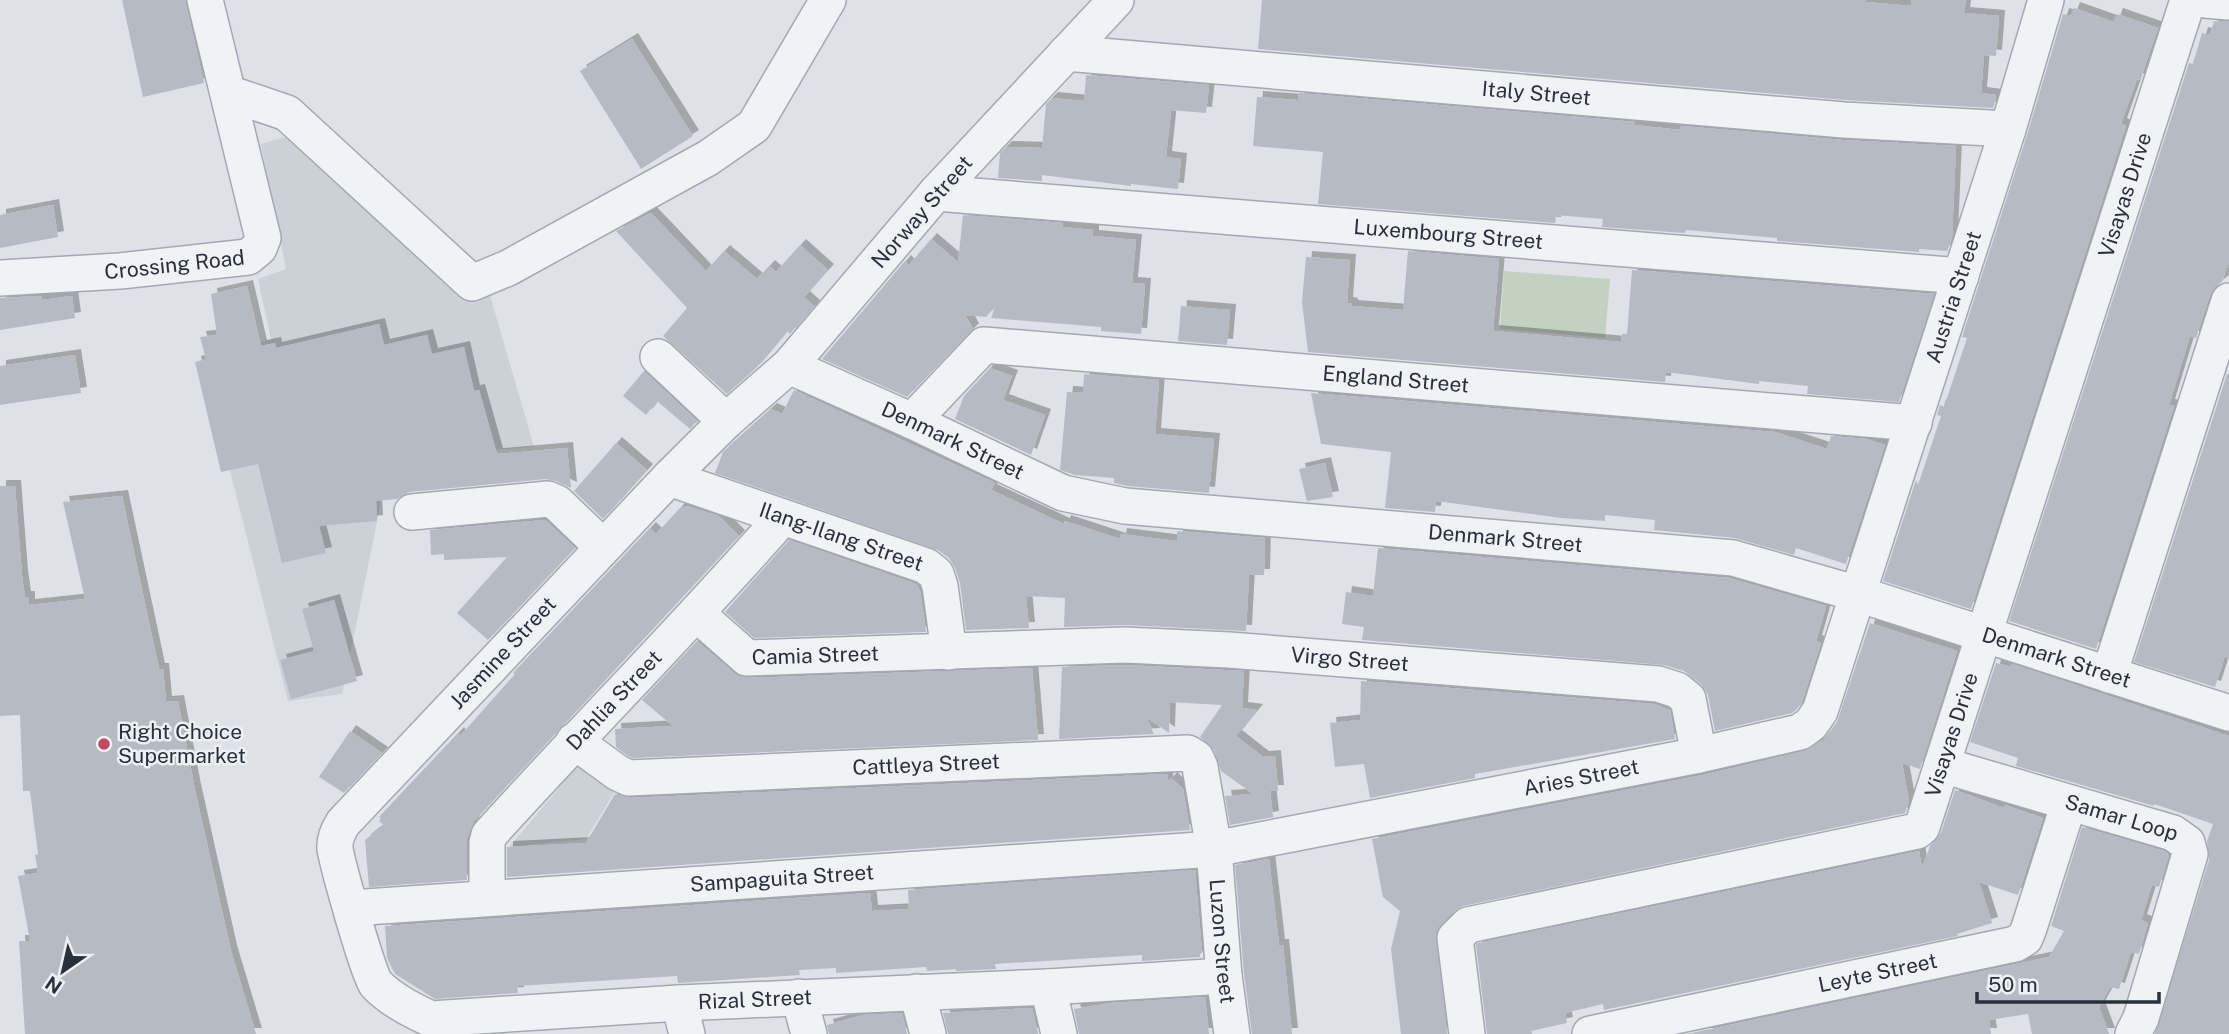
<svg xmlns="http://www.w3.org/2000/svg" width="2229" height="1034" viewBox="0 0 2229 1034" font-family="'Public Sans',sans-serif">
	<style>
		.built { fill: #ccd1d8 }
		.green { fill: #c4d0c0 }
		.building { fill: #b6bbc3; filter: url(#shadow) }
		.lines { fill: none; stroke-linecap: round; stroke-linejoin: round }
		.minor-casing { stroke: #a4a8b0; stroke-width: 38 }
		.minor { stroke: #f0f2f5; stroke-width: 35 }
		.poi-dot { fill: #c44a5e; stroke: #edf0f4; stroke-width: 2.5 }
		.labels { text-anchor: middle; stroke-width: 5; stroke-linejoin: round; paint-order: stroke }
		.street-label { font-size: 21px; fill: #28303c; stroke: #edf0f4 }
		.poi-label { font-size: 21px; fill: #28303c; stroke: #edf0f4; text-anchor: start }
	</style>
	<defs>
		<filter id="shadow"><feDropShadow dx="6" dy="-6" stdDeviation="0" flood-color="#0004"/></filter>
	</defs>
	<rect width="100%" height="100%" fill="#dee1e7"/>
	<!-- built -->
	<path class="built" d="M298,133L487,285L534,447L390,458L342,694L288,701L202,359L271,339L258,279L286,269L261,144Z
		M581,762L617,788L586,839L509,847Z"/>
	<!-- green -->
	<path class="green" d="M1504,271L1610,279L1605,338L1500,329Z"/>
	<!-- building -->
	<path class="building" d="M122,0H185L204,83L143,97Z
		M1262,0H1866V2L1911,6V0H1966L1964,13L1999,16L1996,56L1984,55L1981,93L1996,95V99L1993,108L1845,100L1258,49Z
		M2074,8L2114,22L2117,14L2158,28L2140,80L2137,79L2121,124L2126,126L1971,609L1883,581L1916,480L1918,485L1941,416L1937,415L1940,405L1944,407L1967,338L1962,337L2027,135L2063,14L2071,16Z
		M2214,21L2229,22V262L2222,282L2215,287L2210,295L2196,338L2190,336L2169,405L2174,406L2096,649L2009,621L2189,63L2193,64L2202,33L2210,35Z
		M632,39L693,136L641,169L580,71Z
		M1086,75L1209,85L1206,113L1171,110L1166,157L1181,159L1178,189L1131,184V186L1042,175V181L998,178L1000,153L1006,147L1042,148L1046,104L1052,98L1084,101Z
		M1299,93L1635,122V125L1680,130L1681,126L1842,140L1956,146L1952,238L1947,251L1919,249V252L1777,241V238L1686,230L1685,233L1602,227L1603,219L1556,215L1555,223L1318,204L1323,152L1253,146L1257,97L1298,100Z
		M53,205L58,237L0,248V215Z
		M651,213L706,271L724,251L757,279L769,266L776,272L800,245L828,270L804,297L814,306L790,334L787,331L756,368L727,394L663,336L687,308L616,231Z
		M963,215L1063,223L1062,227L1093,230V236L1136,240L1132,283L1145,284L1141,334L1101,331V327L991,318L995,307L986,317L965,315L973,329L907,397L822,359L905,261L909,265L931,239L958,262Z
		M1408,251L1499,259L1493,331L1621,342L1622,334H1627L1632,270L1934,294L1899,402L1807,394L1808,386L1759,381V384L1666,372L1665,382L1308,352L1302,302L1306,257L1350,260L1347,303L1352,304V306L1403,310Z
		M247,286L261,346L275,343L276,348L379,324L384,345L427,335L432,354L464,347L474,391L479,390L497,454L567,448L571,488L556,481L546,479L409,492L397,499L376,501L377,521L319,526L326,553L282,563L258,464L221,472L195,362L206,359L200,337L217,335L211,294Z
		M41,296L42,300L72,296L75,318L0,330V298Z
		M1181,306L1230,310L1227,345L1178,341Z
		M75,355L81,393L0,405V366Z
		M990,368L1012,376L1003,400L1045,415L1031,455L955,419L964,396Z
		M644,371L697,421L690,429L657,401L646,415L623,396Z
		M1084,374L1159,380L1155,434L1214,439L1209,493L1128,486L1114,483V478L1075,475L1060,470L1067,392L1083,393Z
		M2227,374H2229V658L2225,656L2215,687L2134,662Z
		M794,390L995,483L991,490L1064,524L1065,521L1120,539L1121,534L1177,541V531L1265,538L1264,575H1249L1246,631L1126,625L1064,627L1065,598L1026,596L1029,628L966,630L960,583L955,568L949,558L938,550L715,473L723,452L771,409L782,414Z
		M1311,393L1775,432L1827,449L1831,436L1866,439L1885,445L1846,564L1796,548L1794,555L1735,538L1654,530L1655,520L1605,515V521L1561,518L1436,501L1435,512L1385,508L1391,452L1321,444Z
		M616,443L647,470L603,519L574,491Z
		M1325,463L1333,497L1307,501L1299,469Z
		M0,486H15L22,576L25,597H29V605L85,599L63,502L122,496L159,669H163L166,702L178,701L195,790L231,951L256,1034H25L19,941H30L18,876L38,873L35,855L38,854L30,791H23L20,715L0,716Z
		M686,506L719,516L739,536L474,821L467,838V880L369,887L365,840L384,825L379,821L381,818L379,817L458,733L460,736L515,674L513,673L630,549L650,528L656,534L679,509Z
		M545,520L575,548L488,640L457,613L507,557L444,560V554L431,555L430,530Z
		M789,540L916,584L920,591L926,632L754,638L725,612Z
		M1378,548L1729,578L1826,606L1816,641L1821,643L1802,702L1796,710L1792,713L1715,731L1708,695L1701,684L1684,671L1664,665L1362,640L1364,627L1342,624L1346,592L1373,596Z
		M334,600L357,681L291,699L280,660L314,651L302,609Z
		M1870,623L1957,651L1920,769L1902,763L1909,801L1905,813L1463,906L1454,911L1436,932L1447,1034H1401L1391,949L1400,911L1383,897L1372,839L1703,775L1805,751L1823,740L1837,722Z
		M697,641L734,673L748,678L1032,668L1038,740L633,758L628,756L616,747L615,729L673,726L642,700Z
		M1996,663L2011,667L2012,664L2229,736V1034H2155L2209,860L2207,841L2213,824L2154,804V806L2016,766L2018,758L1970,742Z
		M1125,665L1244,671L1242,708L1257,710L1236,736L1263,757L1275,756L1278,791H1270L1273,817L1230,825L1225,796L1253,794L1221,771L1214,750L1200,737L1222,705L1170,702L1169,733L1146,717L1154,734L1059,739L1062,667Z
		M1361,681L1654,704L1670,710L1675,739L1475,774V778L1370,798L1364,764L1335,767L1330,723L1360,720Z
		M350,731L382,753L344,793L319,777Z
		M1168,774L1167,783L1171,778L1183,789L1190,830L507,877V847L586,843L615,794L630,798Z
		M1955,790L2004,808L2005,805L2043,818L2018,895L1979,882L1992,923L1957,934L1958,936L1604,1010L1603,1004L1565,1013L1567,1023L1531,1031L1532,1034H1487L1476,945L1478,943L1919,851L1922,868L1930,846L1941,833Z
		M2082,827L2164,851L2169,855L2159,887L2152,885L2141,920L2148,923L2139,954L2131,952L2119,989L2110,987L2099,1007L2109,1034H2032L2028,1014L1989,1020L1991,1034H1687L2049,957L2064,931L2051,926Z
		M1269,859L1279,945H1283L1292,1034H1252L1244,974L1235,865Z
		M1195,870L1202,953L1200,954V957L1142,961V955L995,964L996,969L956,971V969L927,971L926,967L836,973V968L799,970L800,975L678,983L677,976L517,986L518,993L435,999L395,974L387,958L385,926L870,893L872,911L909,909L908,890Z
		M1205,997L1209,1034H1079L1074,1009L1111,1003Z
		M1032,1008L1038,1034H948L943,1013Z
		M902,1013L907,1034H829L827,1025L863,1015Z"/>
	<g class="lines">
		<defs>
			<g id="minor">
				<path id="s1" d="M1116,0L936,193L789,366L726,421L669,478L343,823C338,831 334,839 335,849C338,866 368,974 376,984C390,999 413,1011 431,1019L679,1003L1048,987L1224,976"/>
				<path d="M2205,0L2229,2"/>
				<path id="s2" d="M1066,53L1844,120L2008,129"/>
				<path d="M228,93L287,113L472,283L508,268L708,158L754,126L828,0"/>
				<path id="s3" d="M936,193L1961,276"/>
				<path id="s4" d="M0,278L120,271L248,257L259,248L263,238L205,0"/>
				<path d="M658,357L726,421"/>
				<path id="s5" d="M789,366L912,421L1063,493L1125,506L1733,558L1858,594L2229,713"/>
				<path id="s6" d="M912,421L984,345L1914,423"/>
				<path id="s7" d="M669,478L926,566L936,574L940,586L949,652"/>
				<path d="M412,512L548,499L557,503L603,547"/>
				<path id="s8" d="M697,614L747,658L1125,645L1229,650L1658,684L1677,690L1688,699L1699,755"/>
				<path d="M2109,675L2229,301"/>
				<path id="s9" d="M574,741L618,773L629,778L1188,753L1196,758L1200,767L1214,849L1224,976L1232,1034"/>
				<path id="s10" d="M1942,765L2173,833L2187,843L2190,854L2141,1018L2133,1034"/>
				<path id="s11" d="M487,898V843L489,835C586,728 687,626 782,518"/>
				<path id="s12" d="M351,908L1214,849L1699,755L1800,732L1811,724L1820,711L2008,129L2046,0"/>
				<path d="M1048,987L1059,1034"/>
				<path d="M917,992L928,1034"/>
				<path d="M799,997L809,1034"/>
				<path d="M679,1003L687,1034"/>
				<path id="s13" d="M1467,1034L1455,938L1468,925L1917,831L1922,827L2188,0"/>
				<path id="s14" d="M1590,1034L2015,944L2025,938L2029,928L2069,803"/>
			</g>
		</defs>
		<!-- minor casing -->
		<use href="#minor" class="minor-casing"/>
		<!-- minor -->
		<use href="#minor" class="minor"/>
	</g>
	<!-- markers -->
	<circle class="poi-dot" cx="104" cy="744" r="7"/>
	<g class="labels">
		<!-- street labels -->
		<g class="street-label">
			<text dy="7" stroke="none"><textPath href="#s2" startOffset="472">Italy Street</textPath></text>
			<text dy="7" stroke="none"><textPath href="#s13" startOffset="1244">Visayas Drive</textPath></text>
			<text transform="translate(922 212) rotate(-49)" y="7">Norway Street</text>
			<text dy="7" stroke="none"><textPath href="#s3" startOffset="514">Luxembourg Street</textPath></text>
			<text dy="7" stroke="none"><textPath href="#s4" startOffset="175">Crossing Road</textPath></text>
			<text dy="7" stroke="none"><textPath href="#s12" startOffset="1927">Austria Street</textPath></text>
			<text dy="7" stroke="none"><textPath href="#s6" startOffset="518">England Street</textPath></text>
			<text dy="7" stroke="none"><textPath href="#s5" startOffset="180">Denmark Street</textPath></text>
			<text dy="7" stroke="none"><textPath href="#s7" startOffset="182">Ilang-Ilang Street</textPath></text>
			<text dy="7" stroke="none"><textPath href="#s5" startOffset="747">Denmark Street</textPath></text>
			<text transform="translate(503 653) rotate(-47)" y="7">Jasmine Street</text>
			<text dy="7" stroke="none"><textPath href="#s8" startOffset="135">Camia Street</textPath></text>
			<text dy="7" stroke="none"><textPath href="#s5" startOffset="1314">Denmark Street</textPath></text>
			<text dy="7" stroke="none"><textPath href="#s8" startOffset="670">Virgo Street</textPath></text>
			<text dy="7" stroke="none"><textPath href="#s11" startOffset="247">Dahlia Street</textPath></text>
			<text dy="7" stroke="none"><textPath href="#s13" startOffset="677">Visayas Drive</textPath></text>
			<text dy="7" stroke="none"><textPath href="#s9" startOffset="364">Cattleya Street</textPath></text>
			<text dy="7" stroke="none"><textPath href="#s12" startOffset="1239">Aries Street</textPath></text>
			<text dy="7" stroke="none"><textPath href="#s10" startOffset="187">Samar Loop</textPath></text>
			<text dy="7" stroke="none"><textPath href="#s12" startOffset="432">Sampaguita Street</textPath></text>
			<text dy="7" stroke="none"><textPath href="#s9" startOffset="821">Luzon Street</textPath></text>
			<text dy="7" stroke="none"><textPath href="#s14" startOffset="294">Leyte Street</textPath></text>
			<text dy="7" stroke="none"><textPath href="#s1" startOffset="1689">Rizal Street</textPath></text>
		</g>
		<!-- poi labels -->
		<g class="poi-label">
			<text x="118" y="739">Right Choice<tspan x="118" dy="24">Supermarket</tspan></text>
		</g>
	</g>
	<!-- north arrow -->
	<g transform="translate(63 971) rotate(214)" stroke="#edf0f4" stroke-width="5" paint-order="stroke">
	<path d="M0-5L12 26L0 18L-12 26Z" fill="#28303c"/>
	<text y="-10" font-size="19" font-weight="bold" text-anchor="middle" fill="#28303c">N</text>
	</g>
	<!-- scale -->
	<path d="M1977 992v10h182v-10" fill="none" stroke="#28303c" stroke-width="3.5"/>
	<text x="1988" y="992" font-size="21" fill="#28303c" stroke="#edf0f4" stroke-width="5" paint-order="stroke">50 m</text>
</svg>
